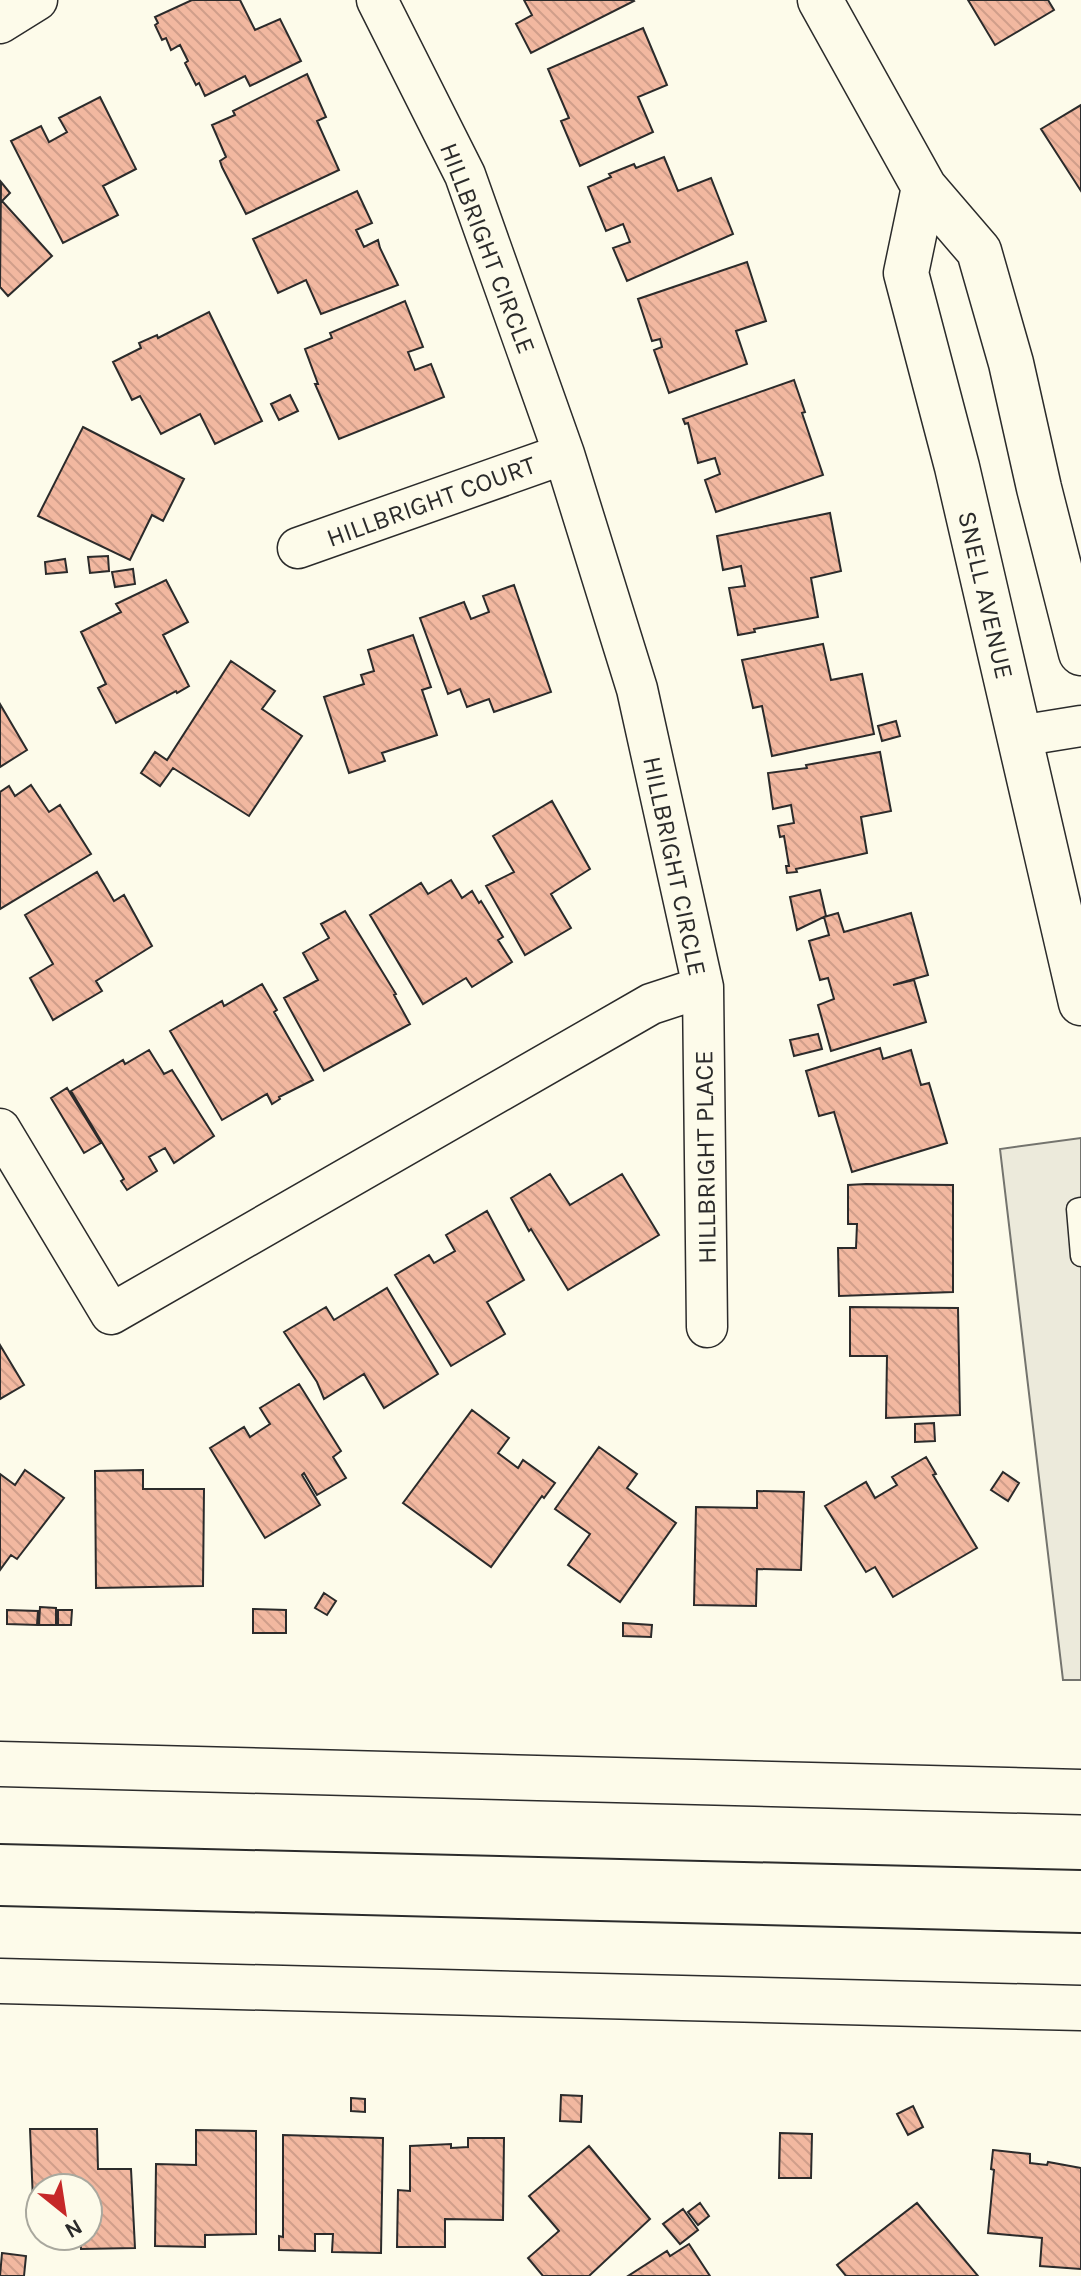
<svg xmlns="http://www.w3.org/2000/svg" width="1081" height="2276" viewBox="0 0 1081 2276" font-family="Karla,sans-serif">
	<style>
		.parking { fill: #eceadb; stroke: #74746e; stroke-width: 2 }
		.building { fill: url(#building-back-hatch); stroke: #2b2b2b; stroke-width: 2 }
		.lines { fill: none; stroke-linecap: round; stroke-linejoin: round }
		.lane-casing { stroke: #2b2b2b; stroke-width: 23 }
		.street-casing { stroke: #2b2b2b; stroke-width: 43 }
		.secondary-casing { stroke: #2b2b2b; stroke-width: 47 }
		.highway-casing { stroke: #2b2b2b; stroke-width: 47 }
		.lane { stroke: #fdfbea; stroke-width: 20 }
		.street { stroke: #fdfbea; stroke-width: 40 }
		.secondary { stroke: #fdfbea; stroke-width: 44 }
		.highway { stroke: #fdfbea; stroke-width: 44 }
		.tram { stroke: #2b2b2b; stroke-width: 2 }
		.labels { text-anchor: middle; stroke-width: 6; stroke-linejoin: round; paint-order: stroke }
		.street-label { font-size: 26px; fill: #2b2b2b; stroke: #fdfbea }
	</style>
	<defs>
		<pattern id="building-back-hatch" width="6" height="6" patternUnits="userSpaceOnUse" patternTransform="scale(2)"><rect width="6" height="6" fill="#f2b8a0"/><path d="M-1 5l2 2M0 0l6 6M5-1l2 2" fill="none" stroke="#d09e8a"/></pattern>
	</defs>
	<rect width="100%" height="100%" fill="#fdfbea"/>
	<!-- parking -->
	<path class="parking" d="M1081,1138V1680H1063L1000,1149Z"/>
	<!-- building -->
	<path class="building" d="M192,0H240L255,30L280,19L301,61L250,86L245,76L205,96L199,83L196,85L185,63L188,61L180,45L171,50L166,38L162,40L155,25L158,23L155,17Z
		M524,0H633L634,1L531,53L516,24L532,15Z
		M968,0H1048L1054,10L995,45Z
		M643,28L667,85L638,97L653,132L580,166L561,121L569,118L548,69Z
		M307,74L326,117L317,121L339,170L246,214L222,167L220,161L226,157L212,125L235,115L233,111Z
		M100,97L136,169L103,186L118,215L63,243L11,141L41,126L49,142L67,132L59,118Z
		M1081,105V191L1041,129Z
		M664,157L678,191L711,178L733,234L627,281L613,248L630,242L623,224L606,231L588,187L611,177L609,174L634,164L636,168Z
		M1,182L10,193L2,201L52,256L8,296L0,287Z
		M357,191L372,223L356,230L364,247L378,240L380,248L398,285L321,314L306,280L278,293L253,239Z
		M747,262L766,321L736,331L747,364L669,393L654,350L662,347L660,339L652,341L638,299Z
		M405,301L423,347L408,352L415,370L431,364L444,397L339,439L315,384H318L305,349L332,338L330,333Z
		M209,312L262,421L215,444L200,414L161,434L140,396L132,400L113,362L141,348L139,343L157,335L158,338Z
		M794,380L805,412L802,413L823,475L716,512L705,480L720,474L715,458L698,463L688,423L685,424L683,419Z
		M290,395L298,411L279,420L271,404Z
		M83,427L184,479L163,521L152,515L130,560L38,516Z
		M830,513L841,571L811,578L818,617L754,629L755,632L738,635L729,588L745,586L741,566L723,570L717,536Z
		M108,556L109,571L90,573L88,557Z
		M65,559L67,572L46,574L45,562Z
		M133,569L135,584L115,587L112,572Z
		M166,580L188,622L163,635L189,686L177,693L176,691L116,723L98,688L106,684L81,632L121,612L116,604Z
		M514,585L551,692L494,712L489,699L467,707L460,689L448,694L420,618L464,602L471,619L489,612L483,596Z
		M413,635L431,687L422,690L437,735L382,753L385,761L349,773L324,697L364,684L361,675L374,671L368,650Z
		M823,644L831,680L862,674L874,734L772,756L762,706L753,708L742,660Z
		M231,661L275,691L262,709L302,736L249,816L173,768L160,786L141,773L155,752L167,760Z
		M0,704L27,750L0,767Z
		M896,721L900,736L882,741L878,726Z
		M880,752L891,811L861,817L867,853L796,869L797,872L787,873L786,866H789L784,836L780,837L778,826L794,823L791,805L773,809L768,773L807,768L806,765Z
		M31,785L49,812L60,805L91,854L0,909V792L9,786L15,796Z
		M552,801L590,869L551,894L571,928L525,955L486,886L514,872L493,836Z
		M97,872L114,901L124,895L152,946L96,981L102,991L53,1020L30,978L53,964L25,915Z
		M451,880L462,898L472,891L479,903L481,901L503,937L498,940L512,962L472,987L466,978L423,1004L370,915L421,883L428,894Z
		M820,890L826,916L797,930L790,897Z
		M345,911L396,994L394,995L410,1024L324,1071L284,998L318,980L303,953L329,938L321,924Z
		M838,913L844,932L911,913L928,975L893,985L914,980L926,1022L831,1051L818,1005L834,999L828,978L820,980L809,941L829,935L824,917Z
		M262,984L277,1010L274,1012L313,1080L279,1097L280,1099L272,1104L267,1094L222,1120L170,1031L222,1001L224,1006Z
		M818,1034L822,1049L794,1056L790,1040Z
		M880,1048L883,1059L911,1050L921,1085L929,1083L947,1143L852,1172L834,1112L819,1116L806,1071Z
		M149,1050L164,1074L172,1070L214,1136L174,1163L165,1148L149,1157L157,1171L127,1190L121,1181L124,1179L71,1091L123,1060L125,1064Z
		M67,1088L101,1143L84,1153L51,1098Z
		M550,1174L570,1205L622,1174L659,1235L568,1290L531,1229L529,1231L511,1198Z
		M866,1184L953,1185V1292L839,1296L838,1248H856L857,1224H848V1185Z
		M487,1211L524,1280L487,1302L505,1334L451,1366L395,1275L429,1255L434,1263L455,1251L446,1235Z
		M387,1288L438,1374L384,1408L364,1374L324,1399L317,1382L284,1332L326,1307L334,1320Z
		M850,1307L958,1308L960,1415L886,1418L887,1356H850Z
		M0,1345L24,1385L0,1399Z
		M299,1384L341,1451L333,1457L346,1478L317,1495L304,1473L302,1475L320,1505L265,1538L210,1448L244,1427L250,1437L270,1424L260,1408Z
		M472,1410L509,1438L498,1453L518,1468L523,1460L555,1483L544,1498L542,1496L491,1567L403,1503Z
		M934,1423L935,1441L915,1442V1424Z
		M599,1447L637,1474L627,1488L676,1523L620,1602L568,1565L590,1534L555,1509Z
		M926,1457L936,1474L933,1475L977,1548L893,1597L875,1567L866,1572L825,1506L866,1482L875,1498L897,1485L892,1477Z
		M25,1470L64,1498L17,1559L11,1555L0,1570V1474L15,1485Z
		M143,1470V1489H204L203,1586L96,1588L95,1471Z
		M1003,1472L1019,1483L1008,1501L991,1490Z
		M757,1491L804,1492L801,1570L757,1569L756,1606L694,1605L696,1507L757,1508Z
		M324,1593L336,1601L327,1615L315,1608Z
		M40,1607L56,1608V1625H39Z
		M253,1609L286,1610V1633H253Z
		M7,1610L38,1611L37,1625L7,1624Z
		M58,1610H72L71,1625H58Z
		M623,1623L652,1625L651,1637L623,1636Z
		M561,2095L582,2096L581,2122L560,2121Z
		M351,2098L365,2099V2112L351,2111Z
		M913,2106L923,2127L908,2135L897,2114Z
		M30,2129H97L98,2169H131L135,2248L81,2249L80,2236H88V2188H40V2225H34Z
		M196,2130L256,2131V2234L205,2235V2247L155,2246L156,2164L196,2165Z
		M780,2133L812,2134L811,2178H779Z
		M283,2135L383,2138L381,2253L332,2252L333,2234H315V2251L279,2250V2236L283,2237Z
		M468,2138H504L503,2220L445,2219V2247H397L398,2190L410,2191V2146L451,2144V2148L468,2147Z
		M589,2146L650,2219L589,2276H543L528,2258L559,2231L529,2196Z
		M993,2150L1030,2154V2163L1047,2165L1048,2162L1081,2168V2269L1040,2266L1042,2238L988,2233L994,2170L991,2169Z
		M700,2203L709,2216L698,2225L688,2212Z
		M917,2203L978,2276H846L837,2265Z
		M683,2209L698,2230L680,2244L663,2224Z
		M689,2244L710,2276H628L667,2251L670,2256Z
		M2,2253L26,2256L24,2276H0Z"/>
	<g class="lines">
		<defs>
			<path id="lane" d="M1081,1208L1077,1209L1081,1256"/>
			<path id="street" d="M377,0L465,175L564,454L637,689L703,987L707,1327
				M0,23L37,0
				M298,548L564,454
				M1019,736L1081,726
				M0,1129L111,1314L651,1004L703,987"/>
			<path id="secondary" d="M820,0L924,187L979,251L1011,363L1039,488L1081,653
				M924,187L906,273L957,467L1081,1003"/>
			<path id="highway" d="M0,1764L1081,1792
				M0,1981L1081,2008"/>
		</defs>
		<!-- lane casing -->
		<use href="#lane" class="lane-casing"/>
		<!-- street casing -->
		<use href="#street" class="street-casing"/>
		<!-- secondary casing -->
		<use href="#secondary" class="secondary-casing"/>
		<!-- highway casing -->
		<use href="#highway" class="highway-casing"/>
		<!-- lane -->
		<use href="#lane" class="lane"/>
		<!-- street -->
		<use href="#street" class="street"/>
		<!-- secondary -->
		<use href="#secondary" class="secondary"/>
		<!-- highway -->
		<use href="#highway" class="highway"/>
		<!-- tram -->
		<path class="tram" d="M0,1844L1081,1870
			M0,1906L1081,1933"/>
	</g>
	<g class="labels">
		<!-- street labels -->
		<g class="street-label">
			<text transform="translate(488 248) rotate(69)" y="9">HILLBRIGHT CIRCLE</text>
			<text transform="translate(431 501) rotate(-20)" y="9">HILLBRIGHT COURT</text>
			<text transform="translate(986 595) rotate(77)" y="9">SNELL AVENUE</text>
			<text transform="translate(675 866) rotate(78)" y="9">HILLBRIGHT CIRCLE</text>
			<text transform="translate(705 1157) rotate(-91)" y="9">HILLBRIGHT PLACE</text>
		</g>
	</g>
	<!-- north arrow -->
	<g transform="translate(64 2212) rotate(150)"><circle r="38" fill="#fdfbea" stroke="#a9a89e" stroke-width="2"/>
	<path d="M0-6L14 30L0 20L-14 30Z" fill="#c62828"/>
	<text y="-12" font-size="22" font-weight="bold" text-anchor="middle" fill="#2b2b2b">N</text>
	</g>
</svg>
